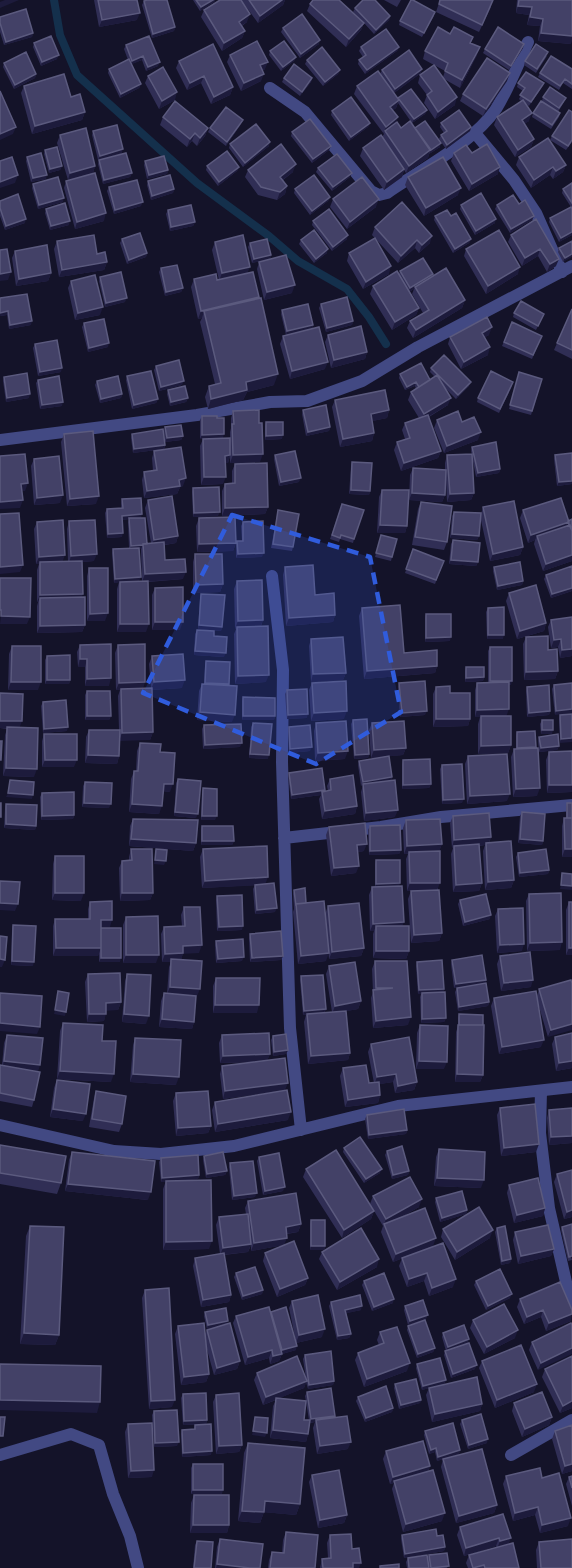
<svg xmlns="http://www.w3.org/2000/svg" width="572" height="1568" viewBox="0 0 572 1568" font-family="'Golos Text',sans-serif">
	<style>
		.lines { fill: none; stroke-linecap: round; stroke-linejoin: round }
		.stream { stroke: #14304c; stroke-width: 8 }
		.minor { stroke: #424983; stroke-width: 12 }
		.wall { fill: #302e55; fill-rule: evenodd }
		.shaded-wall { fill: #1d1b3c }
		.building { fill: #434167; stroke: #5b5a7e; stroke-width: 1.5 }
		.marked { fill: #305cdc; fill-opacity: 0.2; stroke: #305cdc; stroke-width: 4.5; stroke-dasharray: 12 8; stroke-linejoin: round }
	</style>
	<rect width="100%" height="100%" fill="#141329"/>
	<g class="lines">
		<!-- stream -->
		<path class="stream" d="M54,0L60,35L77,75L197,183L269,236L298,261L347,289L369,317L386,344"/>
		<!-- minor -->
		<path class="minor" d="M270,88L305,112L371,191L379,195L387,193C420,170 473,143 496,109C509,88 518,64 528,42
			M475,133L514,180L536,213L562,272
			M0,440L197,415L270,402L307,401L362,381L418,347L572,266
			M272,576L283,670L282,762L290,1028L301,1130
			M284,838L381,827L441,817L572,805
			M541,1091L540,1133L549,1208L572,1308
			M0,1125L114,1151L161,1154L234,1146L398,1106L572,1087
			M0,1455L71,1434L99,1445L113,1494L130,1536L138,1568
			M511,1455L572,1420"/>
	</g>
	<!-- wall -->
	<path class="wall" d="M94,0H137V20L99,27Z
		M193,0H215L214,2L200,11Z
		M241,0H285L283,5L258,23Z
		M384,0H401L397,7Z
		M440,0L491,7L479,32L436,12Z
		M517,0H572L571,44L538,41L540,26L527,25L529,15L516,13Z
		M144,1L175,27L174,31L152,38L142,5Z
		M310,4L361,20L353,12L355,8L390,16L389,20L374,34L364,23L361,30L346,47L307,11Z
		M204,10L247,22L242,26L245,31L242,38L222,51L201,17Z
		M434,16L422,37L399,25L400,21Z
		M0,17L33,33L32,37L4,45L0,32Z
		M283,28L319,44L300,58L281,32Z
		M450,34L473,37L471,43L477,55L460,88L444,79L455,105L435,119L424,103L427,95L418,83L420,75L443,77L445,71L423,59L425,51Z
		M149,36L158,66L146,71L142,60L131,64L141,84L139,88L120,98L108,73L109,69L128,60L124,49L126,45Z
		M34,43L57,59L41,66L33,47Z
		M361,47H399L397,51L365,74L358,64L359,60L363,57L359,51Z
		M523,48L509,70L483,53L485,49Z
		M270,51L296,57L294,61L281,71L269,55Z
		M230,55L265,69L262,71L261,81L241,91L227,62Z
		M547,56L536,73L524,65L525,61Z
		M307,60L340,70L338,74L323,86L305,64Z
		M179,61L233,87L230,95L211,104L201,83L187,90L176,68Z
		M4,63L36,74L35,78L14,89L3,67Z
		M572,69V89L563,83L559,90L538,77L540,73Z
		M382,70L421,73L394,93L380,74Z
		M148,76L175,100L159,109L145,83Z
		M284,78H312L311,82L300,96L282,82Z
		M507,81L483,116L460,101L463,94Z
		M518,83H544L542,87L529,106L525,103L529,121L524,124L534,139L531,147L515,157L494,125L497,117L521,101L519,99L523,91L517,87Z
		M24,86L85,112L82,120L32,134L21,93Z
		M357,86L398,99V98L427,110L425,114L412,123L398,103L396,108L393,110L396,123L401,128H415L440,147L429,154L428,158L406,173L404,170L402,177L384,190L360,156L363,148L382,137L384,134L354,94Z
		M543,97L564,102L558,112L560,113L559,117L551,129L532,117L533,113L542,101Z
		M332,111L370,123L368,127L349,141L331,115Z
		M163,117L208,128L205,136L197,146L192,141L187,147L160,125Z
		M441,123L471,127L470,131L446,149L439,139L441,135L444,133L440,127Z
		M241,124L226,146L208,132L210,128Z
		M93,131L122,153L98,160L92,135Z
		M292,132L331,146L329,150L312,163L291,136Z
		M60,135L95,166L93,173L68,180L57,143Z
		M552,136L572,142L566,150L550,140Z
		M230,144L269,146L243,167L229,148Z
		M45,150L62,166L60,170L49,173L44,154Z
		M454,153L498,174L469,191L451,161Z
		M27,157L46,179L31,182L26,161Z
		M519,157L566,165L563,172L553,179L550,175L531,188L516,165Z
		M99,160L132,173L130,177L103,184L98,164Z
		M145,161L168,170L167,174L147,179L144,165Z
		M207,166L239,167L237,171L218,186L206,170Z
		M318,168L350,177L332,191L316,172Z
		M248,170L293,172L283,180L287,186L285,194L277,200L258,195L245,177Z
		M408,177L458,195L424,216L405,185Z
		M66,181L104,221L75,229L64,188Z
		M148,181L174,189L173,193L151,200L147,185Z
		M572,183V235L559,242L549,222L550,218L571,207L562,193L563,189Z
		M33,184L63,202L38,209L32,188Z
		M109,187L141,206L114,214L107,191Z
		M295,189L330,197L328,201L310,215L294,193Z
		M333,199L376,207L347,229L330,207Z
		M0,201L25,223L5,230L0,216Z
		M461,205L495,223L475,235L460,209Z
		M497,205L534,216L532,220L510,233L495,209Z
		M46,209L69,225L50,230L45,213Z
		M168,210L195,222L193,226L170,231L166,214Z
		M435,216H451L471,239L469,243L453,253L434,220Z
		M536,219L556,266L547,272L538,256L522,266L508,242L511,235Z
		M313,221L347,239L332,251L312,225Z
		M375,227L430,243L419,253L415,248L398,263L372,235Z
		M122,239L147,253L146,257L127,264L120,243Z
		M301,240L327,253L314,263L299,244Z
		M57,241L97,254L107,262L104,270L59,277L54,249Z
		M572,241L563,262L558,252L559,248Z
		M215,242L247,274L274,385L247,392L243,400L208,409L205,397L209,386L215,384L200,322L202,318L198,319L191,287L194,279L219,280L212,250Z
		M250,243L271,255L270,259L252,263L248,247Z
		M466,249L518,274L486,294L464,256Z
		M15,251L51,273L48,281L16,286L12,258Z
		M349,253L389,274L363,289L347,261Z
		M259,262L292,293L264,300L257,269Z
		M161,268L183,288L181,292L165,296L159,272Z
		M400,271L433,274V276L465,300L462,308L413,338L407,328L410,321L423,313L412,294L414,289L409,292L419,308L416,315L392,330L370,294L373,286L399,274Z
		M100,277L125,302L105,307L99,281Z
		M71,281L100,315L75,320L68,288Z
		M27,294L31,325L9,329L7,315L0,316Z
		M321,304L353,321L352,325L326,332L319,308Z
		M572,309V359L554,350Z
		M282,310L313,325L312,329L286,335L281,314Z
		M514,313L544,314L536,330L513,317Z
		M512,322L542,336L532,359L502,346Z
		M84,323L108,347L88,352L82,327Z
		M328,335L367,352L365,359L331,368L325,342Z
		M489,335L485,337L488,355L461,369L448,344L450,337Z
		M283,336L325,369L290,379L280,344Z
		M35,344L61,372L38,376L33,348Z
		M156,366L182,385L159,391L154,370Z
		M431,368L469,386L456,399L444,387L448,405L429,417L441,451L438,458L401,471L394,450L397,442L405,439L402,430L405,423L419,418L408,400L411,392L416,389L415,386L405,390L399,378L400,374L430,380L435,377L430,372Z
		M519,372L542,379L531,415L509,409Z
		M127,376L158,399L156,403L132,409L126,380Z
		M4,377L29,398L6,402L3,381Z
		M38,380L62,406L40,409L36,383Z
		M97,381L122,394L121,398L100,403L95,385Z
		M512,386L499,413L477,402L478,398Z
		M168,390L188,398L186,402L170,406L167,394Z
		M335,400L389,410L387,418L372,421L374,433L372,441L340,447L332,407Z
		M303,410L330,427L329,431L306,436L302,414Z
		M233,411L260,462L230,463V456L228,463H225L223,484L201,485L200,446L203,439L230,438V432L231,428V418Z
		M202,416L217,418L200,439V420Z
		M437,420L462,422L478,440L444,453L434,428Z
		M266,422L282,439L265,440V426Z
		M165,427L183,436L181,440L165,442L164,431Z
		M64,434L96,504L67,506L61,442Z
		M132,434L165,445L164,449L133,453L131,438Z
		M472,447L500,469L499,473L476,477L471,451Z
		M154,451L183,486L180,487L177,494L144,498L142,480L144,472L153,471L152,458Z
		M572,453V484L557,486L554,459L555,455Z
		M275,455L299,482L279,486L274,459Z
		M447,455L474,493L471,500L447,502L446,480L445,495L442,502L409,500L410,475L413,468L445,470V463Z
		M34,459L60,503L34,505L31,466Z
		M352,462L370,491L369,495L349,494L351,466Z
		M235,464L268,507L265,514L222,516V491L225,484H232V471Z
		M193,488L218,516L193,517L192,492Z
		M382,490L407,526L405,533H377L379,497Z
		M122,499L141,518L147,544L151,543L145,508L148,500L178,536L176,543L165,545V560L183,579L148,582L146,632H117V589L119,582L114,583L112,553L113,549L129,548L128,522L129,519L122,520V537L107,538L105,513L107,509L121,508V503ZM139,549H141V552L142,581L130,582L139,581Z
		M421,502L447,542L444,550L412,545L418,509Z
		M342,504L354,539L353,543L340,539L339,542L330,539Z
		M483,507L523,547L520,555L490,561L480,516L479,536L477,540L450,538L452,516L454,512L481,514Z
		M278,510L293,547L292,551L271,548Z
		M523,510L568,521L572,519V561L543,571L534,544L535,540L528,543L520,518Z
		M199,518L236,543L233,551L197,552L196,526Z
		M69,521L94,561L82,562L83,594L81,597L85,625L82,632L37,633V606L38,602H37V570L39,564H36L34,529L37,522L62,562H68L67,529Z
		M243,522L262,557L236,558V545L237,541H242L241,526Z
		M380,539L392,557L391,561L375,557Z
		M453,540L478,562L476,566L449,564L451,544Z
		M413,549L444,561L435,584L405,573Z
		M195,554L223,584L220,592L193,593V562Z
		M572,566V591L551,598L544,579L546,575Z
		M285,567L335,615L333,622L286,626L283,575Z
		M494,567L523,581L522,585L497,590L493,571Z
		M89,568L105,621H87V576Z
		M237,581L263,620L261,626L266,682L235,684L234,634L236,629H235L234,589Z
		M155,588L180,630H152V595Z
		M509,593L546,623L544,631L517,639L506,601Z
		M201,594L222,627L221,631L198,629L200,598Z
		M362,608L404,653L437,666L435,673L364,679L359,616Z
		M488,608L503,639H487L486,612Z
		M426,614L450,641L425,642V618Z
		M572,617V656L560,658L558,647L551,648L548,627L551,620Z
		M197,630L214,636L224,657L194,655L195,634Z
		M526,637L548,650L558,671L555,679L524,680L523,644Z
		M311,639L346,673L343,680L311,682L309,646Z
		M80,645L109,686H85V667H78L77,652Z
		M118,645L143,688H151L149,664L152,656L182,688L152,690L153,732L150,740H120L119,756L117,764L85,763L86,737L89,730H119L118,696L120,690H116L115,653Z
		M12,646L38,690H8L9,654Z
		M490,647L511,685H509L506,716L511,745L508,753L478,754V724L480,717H475V690L477,683L488,682V651Z
		M47,656L70,680L69,684H45V660Z
		M206,661L228,685L232,722L197,720L199,691L202,684H204L205,665Z
		M466,667L484,677L483,681L465,682V671Z
		M312,683L344,719L311,721L309,690Z
		M399,683L425,715L400,717L398,687Z
		M572,683L555,715L552,689L554,685Z
		M436,687L450,693L470,719L468,726L433,727V694Z
		M527,687L550,711L549,715L527,717L526,691Z
		M287,690L307,718L287,719L285,694Z
		M87,691L111,716L109,720H85V695Z
		M243,697L275,716L274,720H242V701Z
		M43,702L67,731L43,733L41,706Z
		M572,714L560,743L559,719L560,715Z
		M353,720L369,754L368,758L354,759L351,724Z
		M542,720L552,734H541L540,724Z
		M253,723L268,759L249,758L251,727Z
		M316,723L345,759L315,761L314,731Z
		M372,723L406,748L403,755L389,756L392,777L391,781L395,817L364,821L361,792L363,785L361,786L358,765L359,761L383,757L371,758L369,730Z
		M204,725L240,747L203,749L202,729Z
		M20,727L34,777L3,776L5,735L7,729L0,728Z
		M289,727L310,751L289,753L288,731Z
		M517,732L536,748L537,796L513,797L511,757L514,749H516V736Z
		M44,734L74,767H42V741Z
		M539,737L559,746L557,750L539,752L538,741Z
		M140,743L170,792L163,791L159,814L129,812L131,779L134,771H136L137,751Z
		M572,751V792L547,793L546,760L549,752Z
		M468,756L507,801L467,804L465,764Z
		M403,760L431,784L429,788L402,789V764Z
		M442,765L462,803L442,804L440,769Z
		M289,773L325,791H328L327,786L330,779L357,806L355,814L322,819L319,799L321,795L291,799L288,777Z
		M178,779L196,818L174,816L176,783Z
		M85,782L109,808L82,807L83,786Z
		M203,788L215,820H201L202,792Z
		M42,793L74,815L73,819L41,820L40,797Z
		M567,803L572,857H562V826L564,818H566V807Z
		M6,804L36,826L35,830L4,828L5,808Z
		M522,812L543,841L542,845L518,843L520,816Z
		M453,816L491,837L489,843L514,880L511,888L485,890L483,851L485,845L479,846L482,883L479,891L453,892L451,854L453,848H452L450,823Z
		M133,819L196,843L193,851L129,846L130,826Z
		M406,820L442,844L439,851L438,890L442,933L439,941L411,943L408,899L411,891H420H407L406,859L408,854H404L403,828Z
		M202,826L234,841L232,845H201V830Z
		M370,826L401,850L399,854L369,855L368,830Z
		M329,827L364,851L358,852L356,873L331,876L326,835Z
		M131,849L153,893L150,900L120,901L119,868L122,861L129,860V857Z
		M203,849L265,884L275,912L255,914L253,889L255,885L202,888L200,857Z
		M518,853L549,870L548,874L519,877L516,857Z
		M55,856L81,901L52,900L53,864Z
		M376,860L399,886L402,926L409,951L406,959L373,958V934L374,931H370L369,895L372,887H375V864Z
		M294,890L306,903L326,961L298,964L293,912L294,909L293,894Z
		M529,894L560,950L527,951L526,901Z
		M217,896L242,930L217,931L216,900Z
		M460,900L490,919L463,926L458,904Z
		M90,902L110,927H101L120,962H99V952L98,956H53V926L55,919H88V909Z
		M569,902L572,955H566V910Z
		M328,906L364,948L361,956L329,959L325,914Z
		M184,907L199,953H183L181,960L197,996H196L194,1022L192,1029L159,1027L161,1001L164,993L167,994L169,967L171,962H162L161,934L164,927L182,926L181,915Z
		M498,909L522,951L497,953L495,916Z
		M126,917L156,963H123V925Z
		M13,925L33,966L11,965L12,929Z
		M250,934L283,956L281,960L250,962L249,938Z
		M216,941L242,961L216,963L215,945Z
		M500,956L531,987L501,991L497,964Z
		M452,960L486,980L485,984L489,1002L488,1006L458,1011L455,992L457,988L466,987L454,988L451,964Z
		M375,961L408,1025L373,1028L371,998L373,992L372,969Z
		M417,962L444,989L443,992L446,1018L444,1022L421,1023L420,997L421,994H418L416,966Z
		M329,966L361,1001L358,1009L346,1011L350,1053L348,1060L308,1064L304,1022L306,1015H303L300,980L301,976L326,1009L324,1013L332,1012L326,974Z
		M88,974L121,1002L118,1010H106L104,1021L87,1022L85,982Z
		M127,974L146,1024L122,1022L125,981Z
		M216,978L257,1013H213V986Z
		M571,980L548,1037L537,1000L541,1047L499,1054L491,1006L494,998L537,996L539,989Z
		M459,1014L483,1075L480,1082H455L456,1032L458,1026V1018Z
		M63,1023L102,1041L111,1082L57,1079L60,1031Z
		M420,1025L444,1069H416L417,1033Z
		M572,1033V1068L556,1071L552,1044L555,1037Z
		M7,1035L38,1072L34,1100L32,1107L0,1101V1066L2,1065L4,1043Z
		M222,1035L270,1054L267,1060L285,1090L223,1099L220,1074L222,1066L255,1062L220,1063L219,1043Z
		M273,1036L288,1050L286,1054L273,1056L271,1040Z
		M135,1038L176,1085L130,1082L133,1045Z
		M371,1044L417,1082L414,1090L395,1093L393,1082L379,1084L380,1095L378,1103L345,1107L340,1076L343,1068L369,1083H374L368,1052Z
		M57,1080L83,1121L50,1117L54,1088Z
		M96,1091L122,1124L119,1132L89,1127L94,1098Z
		M176,1093L211,1126L208,1133L176,1136L173,1101Z
		M215,1102L288,1120L215,1132L212,1110Z
		M500,1108L536,1152L501,1156L497,1115Z
		M572,1108V1143L549,1145L547,1118L549,1110Z
		M367,1115L407,1130L406,1134L368,1139L365,1119Z
		M0,1145L61,1183L57,1194L0,1184Z
		M344,1148L380,1173L364,1183L343,1152Z
		M439,1149L481,1188L434,1186L436,1157Z
		M387,1151L409,1171L408,1175L392,1179L385,1155Z
		M72,1152L148,1200L65,1191L69,1160Z
		M204,1156L227,1171L225,1175L206,1178L203,1160Z
		M259,1157L283,1191L263,1195L257,1161Z
		M161,1158L199,1175L198,1179L170,1181L209,1249L163,1250V1189L166,1181L161,1182L159,1162Z
		M230,1163L255,1197L232,1200L229,1167Z
		M306,1169L374,1211L371,1219L342,1238L303,1177Z
		M557,1174L572,1217L564,1219L554,1182Z
		M509,1185L545,1208L543,1216L514,1223L507,1193Z
		M373,1196L419,1207L396,1220L433,1246L393,1262L381,1232L383,1226L370,1204Z
		M436,1198L467,1210L466,1214L440,1222L435,1202Z
		M248,1201L301,1224L298,1232L287,1234L284,1245L308,1278L305,1285L277,1297L263,1261L265,1253L284,1245L251,1251V1245L248,1252L224,1255L231,1295L229,1302L201,1307L193,1266L195,1258L220,1254L216,1225L219,1217L246,1214L245,1208Z
		M311,1220L325,1246L324,1250H310V1224Z
		M30,1226L59,1335L55,1345L20,1344L26,1236Z
		M562,1227L572,1260L568,1261L561,1230Z
		M497,1228L511,1259L510,1263L501,1265L495,1232Z
		M443,1229L490,1238L455,1260L441,1237Z
		M515,1232L554,1249L551,1256L518,1264L513,1240Z
		M322,1252L377,1267L337,1290L319,1259Z
		M402,1258L453,1287L429,1296L424,1281L407,1287L399,1266Z
		M236,1273L263,1290L262,1294L242,1300L234,1277Z
		M364,1281L393,1303L372,1311L362,1285Z
		M476,1281L510,1298L486,1310L474,1285Z
		M145,1290L172,1407L149,1409L142,1298Z
		M520,1299L571,1321L546,1331L541,1317L524,1324L517,1307Z
		M292,1301L322,1337L296,1343V1350L282,1354L279,1361L270,1364L269,1358L245,1365L233,1323L236,1316L271,1312L296,1342L289,1308Z
		M331,1302L361,1310L346,1313L351,1334L349,1338L337,1340L329,1306Z
		M405,1306L426,1319L408,1325L404,1310Z
		M205,1312L227,1324L240,1361L237,1369L214,1375L206,1346L209,1374L206,1382L181,1385L175,1334L178,1326L205,1334L207,1330L218,1327L207,1329L204,1316Z
		M473,1320L515,1338L484,1354L470,1328Z
		M571,1323L538,1370L529,1350L532,1342Z
		M408,1326L435,1348L433,1352L417,1358L407,1330Z
		M380,1332L407,1371L364,1387L355,1360L358,1353L379,1345L377,1340Z
		M443,1333L468,1343L446,1351L442,1337Z
		M445,1351L475,1369L451,1378L444,1355Z
		M305,1355L334,1381L333,1385L308,1389L306,1382L304,1388L279,1398L304,1420H309L305,1396L307,1392L334,1417L348,1449L317,1454L313,1428L315,1422L310,1423L308,1434L306,1442L270,1438L273,1406L276,1400L263,1405L254,1380L257,1373L306,1379L303,1359Z
		M572,1356V1408L560,1413L542,1377L545,1369Z
		M482,1361L534,1392L495,1408L479,1368Z
		M417,1364L446,1380L444,1384L482,1404L480,1411L432,1422L426,1395L429,1388L422,1390L416,1368Z
		M395,1384L421,1400L420,1403L399,1409L394,1388Z
		M183,1394L207,1420L206,1424L183,1425L181,1398Z
		M216,1395L242,1445L239,1452L216,1454L213,1402Z
		M358,1397L393,1408L392,1412L365,1422L356,1401Z
		M514,1403L552,1417L549,1425L522,1437L512,1411Z
		M154,1411L177,1446L154,1447L152,1415Z
		M462,1420L487,1443L468,1449L460,1424Z
		M128,1424L152,1477L128,1478L125,1432Z
		M195,1425L211,1455L182,1457L181,1434L182,1430L194,1429Z
		M425,1431L460,1450L459,1454L437,1461L435,1452L429,1454L424,1435Z
		M555,1431L572,1471L562,1474L552,1439Z
		M248,1443L300,1504L296,1515L264,1512L260,1523L238,1521L244,1453Z
		M386,1451L430,1466L428,1472L442,1521L403,1532L392,1489L394,1483L390,1484L383,1459Z
		M443,1459L497,1505L494,1513L456,1523L441,1467Z
		M193,1464L222,1494H191V1468Z
		M312,1475L347,1515L344,1523L318,1528L309,1482Z
		M506,1476L542,1478L568,1526L540,1533L535,1515L513,1521L503,1484Z
		M572,1476V1506L566,1484L569,1477Z
		M194,1495L229,1525L227,1533H190L191,1503Z
		M503,1514L508,1545L519,1568H468L466,1563L469,1555L497,1548L496,1546L464,1556L457,1535L460,1527Z
		M286,1532L315,1568H268L269,1560L272,1552L282,1553L283,1540Z
		M330,1535L352,1549L359,1568H320L322,1559L328,1558L327,1543Z
		M402,1535L437,1536L445,1547L444,1551L404,1558L401,1539Z
		M220,1539L260,1568H215L217,1547Z
		M197,1541L211,1568H193L195,1545Z
		M539,1542L572,1568H537L536,1550Z
		M429,1555L448,1568H407L406,1562L408,1558H427Z"/>
	<!-- shaded-wall -->
	<path class="shaded-wall" d="M5,0H19L0,8V2Z
		M213,0H215L214,2L200,11L201,7Z
		M282,0H285L283,5L258,23L260,16Z
		M518,6L532,7L529,15L516,13Z
		M140,13L137,20L99,27L102,20Z
		M250,14L247,22L236,29L239,22Z
		M390,16L389,20L374,34L376,30Z
		M530,17L543,19L540,26L527,25Z
		M364,23L361,30L346,47L349,39Z
		M175,27L174,31L152,38L153,34Z
		M245,31L242,38L222,51L224,43Z
		M33,33L32,37L4,45L6,42Z
		M541,33L572,36V41L571,44L538,41Z
		M320,40L319,44L300,58L301,54Z
		M524,44L523,48L509,70L511,66Z
		M399,47L397,51L365,74L367,70Z
		M480,47L477,55L460,88L462,80Z
		M59,55L57,59L41,66L42,62Z
		M143,56L142,60L130,65L132,61Z
		M296,57L294,61L281,71L283,67Z
		M160,62L158,66L146,71L148,67Z
		M268,62L265,69L257,73L260,65Z
		M422,69L421,73L394,93L395,89Z
		M340,70L338,74L323,86L325,82Z
		M510,73L507,81L483,116L486,109Z
		M36,74L35,78L14,89L15,85Z
		M264,74L261,81L241,91L244,83Z
		M204,76L201,83L187,90L190,83Z
		M312,78L311,82L300,96L302,92Z
		M544,83L542,87L529,106L531,102Z
		M141,84L139,88L120,98L121,94Z
		M233,87L230,95L211,104L214,97Z
		M177,92L175,100L159,109L162,101Z
		M457,97L455,105L435,119L438,112Z
		M399,100L396,108L388,114L390,107Z
		M427,110L425,114L412,123L414,119Z
		M85,112L82,120L32,134L35,126Z
		M532,113L529,121L519,128L522,120Z
		M398,117L395,125L385,131L383,134L386,127Z
		M243,120L241,124L226,146L227,142Z
		M370,123L368,127L349,141L351,137Z
		M16,127L13,134L0,140V134Z
		M471,127L470,131L446,149L447,145Z
		M208,128L205,136L197,146L200,138Z
		M195,133L192,141L187,147L190,139Z
		M534,139L531,147L515,157L518,150Z
		M270,142L269,146L243,167L245,163Z
		M441,143L440,147L429,154L431,150Z
		M331,146L329,150L312,163L313,159Z
		M123,149L122,153L98,160L100,156Z
		M430,150L428,158L406,173L409,166Z
		M296,164L293,172L277,184L280,177Z
		M566,165L563,172L553,179L556,171Z
		M62,166L60,170L49,173L50,169Z
		M95,166L93,173L68,180L70,173Z
		M239,167L237,171L218,186L219,182Z
		M500,167L498,174L469,191L472,184Z
		M553,167L550,175L531,188L534,180Z
		M404,169L402,177L384,190L387,182Z
		M168,170L167,174L147,179L149,175Z
		M132,173L130,177L103,184L104,180Z
		M352,173L350,177L332,191L333,187Z
		M18,175L15,183L0,188V182Z
		M47,175L46,179L31,182L33,178Z
		M287,186L285,194L277,200L280,192Z
		M461,188L458,195L424,216L426,208Z
		M174,189L173,193L151,200L152,196Z
		M330,197L328,201L310,215L312,211Z
		M64,198L63,202L38,209L39,205Z
		M379,199L376,207L347,229L350,222Z
		M143,202L141,206L114,214L115,210Z
		M106,213L104,221L75,229L77,222Z
		M534,216L532,220L510,233L511,229Z
		M26,219L25,223L5,230L6,226Z
		M496,219L495,223L475,235L476,231Z
		M70,221L69,225L50,230L51,226Z
		M195,222L193,226L170,231L171,227Z
		M572,232V235L559,242L561,238Z
		M348,235L347,239L332,251L333,247Z
		M432,236L430,243L419,253L422,245Z
		M471,239L469,243L453,253L455,249Z
		M417,240L415,248L398,263L401,256Z
		M328,249L327,253L314,263L316,259Z
		M540,249L538,256L522,266L525,258Z
		M147,253L146,257L127,264L129,260Z
		M572,254V257L563,262L565,258Z
		M271,255L270,259L252,263L254,259Z
		M559,259L556,266L547,272L550,264Z
		M107,262L104,270L59,277L62,270Z
		M391,266L389,274L363,289L366,282Z
		M250,267L247,274L219,281L222,273Z
		M520,267L518,274L486,294L488,286Z
		M11,272L8,280L0,281V274Z
		M51,273L48,281L16,286L19,279Z
		M433,274L432,278L415,287L414,289L409,292L410,288Z
		M295,285L292,293L264,300L267,292Z
		M183,288L181,292L165,296L166,292Z
		M259,297L204,311L202,318L198,319L201,311Z
		M127,298L125,302L105,307L106,303Z
		M465,300L462,308L413,338L416,330Z
		M103,307L100,315L75,320L78,313Z
		M419,308L416,315L392,330L395,322Z
		M8,311L7,315L0,316V313Z
		M32,321L31,325L9,329L10,325Z
		M353,321L352,325L326,332L327,328Z
		M313,325L312,329L286,335L287,331Z
		M492,327L489,335L480,340L482,333Z
		M109,343L108,347L88,352L89,348Z
		M490,347L488,355L461,369L464,362Z
		M367,352L365,359L331,368L334,360Z
		M328,362L325,369L290,379L292,371Z
		M62,368L61,372L38,376L40,372Z
		M278,374L274,385L247,392L243,400L208,409L211,399L246,382Z
		M184,381L182,385L159,391L161,387Z
		M416,382L415,386L405,390L407,387Z
		M471,382L469,386L456,399L458,395Z
		M30,394L29,398L6,402L7,398Z
		M122,394L121,398L100,403L101,399Z
		M188,398L186,402L170,406L171,402Z
		M451,398L448,405L421,421L424,414Z
		M158,399L156,403L132,409L134,405Z
		M63,402L62,406L40,409L42,405Z
		M389,410L387,418L368,422L371,414Z
		M330,427L329,431L306,436L308,432Z
		M481,432L478,440L444,453L447,446Z
		M374,433L372,441L340,447L343,439Z
		M224,434L223,438L200,439L202,435Z
		M283,435L282,439L265,440L266,436Z
		M183,436L181,440L165,442L167,438Z
		M165,445L164,449L133,453L134,449Z
		M441,451L438,458L401,471L404,463Z
		M263,454L260,462L230,463L233,455Z
		M230,455L228,463H222L225,456Z
		M500,469L499,473L476,477L478,473Z
		M204,477H226L223,484L201,485Z
		M186,478L183,486L180,487L177,494L144,498L147,491L179,480Z
		M301,478L299,482L279,486L281,482Z
		M572,481V484L557,486L559,482Z
		M28,483L25,491H19L21,484Z
		M351,490L370,491L369,495L349,494Z
		M412,493L445,495L442,502L409,500Z
		M474,493L471,500L447,502L450,494Z
		M63,495L60,503L34,505L37,498Z
		M99,496L96,504L67,506L70,499Z
		M23,500L20,508L0,509V502Z
		M268,507L265,514L222,516L225,508Z
		M220,512L218,516L193,517L194,513Z
		M142,514L141,518L121,520L122,516Z
		M569,522L566,530L537,536L535,540L528,543L531,535Z
		M380,525L407,526L405,533H377Z
		M123,533L122,537L107,538L108,534Z
		M452,534L479,536L477,540L450,538Z
		M178,536L176,543L151,547L154,540Z
		M236,543L233,551L197,552L199,544Z
		M143,545L141,549L130,550L131,546Z
		M523,547L520,555L490,561L493,554Z
		M264,553L262,557L236,558L238,554Z
		M97,554L94,561L69,563L71,556Z
		M65,555L62,563L40,562L39,564H36L39,557Z
		M572,555V561L543,571L546,564Z
		M451,560L478,562L476,566L449,564Z
		M23,565L20,572L0,574V567Z
		M186,572L183,579L142,582L145,574Z
		M141,577L139,581L114,583L115,579Z
		M523,581L522,585L497,590L498,586Z
		M223,584L220,592L193,593L196,585Z
		M572,588V591L551,598L552,594Z
		M83,594L80,601L40,598L38,602H37L40,595Z
		M108,613L105,621H87L90,614Z
		M335,615L333,622L286,626L289,618Z
		M1,616L30,617L27,624H0Z
		M263,620L260,628L237,627L236,629H235L238,621Z
		M155,622H183L180,630H152Z
		M546,623L544,631L517,639L520,631Z
		M120,624H149L146,632H117Z
		M85,625L82,632L37,633L40,626Z
		M199,625L222,627L221,631L198,629Z
		M488,635H504L503,639H487Z
		M451,637L450,641L425,642L426,638Z
		M561,639L558,647L551,648L554,640Z
		M572,649V656L560,658L562,650Z
		M195,651L226,653L224,657L194,655Z
		M80,659H87L85,667H78Z
		M437,666L435,673L364,679L367,671Z
		M558,671L555,679L524,680L526,672Z
		M346,673L343,680L311,682L313,674Z
		M269,675L266,682L235,684L238,676Z
		M484,677L483,681L465,682L466,678Z
		M111,678L109,686H85L87,679Z
		M47,680H70L69,684H45Z
		M185,680L182,688L151,690L154,682Z
		M490,681H512L511,685H488Z
		M11,682H41L38,690H8Z
		M145,682L143,689L116,690L119,683Z
		M509,709L506,717H475L477,710Z
		M572,709V713L555,715L556,711Z
		M347,711L344,719L311,721L314,713Z
		M427,711L425,715L400,717L402,713Z
		M550,711L549,715L527,717L529,713Z
		M200,712L235,715L232,722L197,720Z
		M308,714L307,718L287,719L288,715Z
		M87,716H111L109,720H85Z
		M243,716H275L274,720H242Z
		M436,719H470L468,726L433,727Z
		M0,721H22L19,729L0,728Z
		M68,727L67,731L43,733L44,729Z
		M542,730H553L552,734H541Z
		M153,732L150,740L119,741L122,733Z
		M572,738V742L560,743L561,739Z
		M242,743L240,747L203,749L205,745Z
		M511,745L508,753L478,754L481,746Z
		M559,746L557,750L539,752L541,748Z
		M312,747L310,751L289,753L290,749Z
		M406,748L403,755L371,758L374,750Z
		M348,751L345,759L315,761L318,753Z
		M250,754L269,755L268,759L249,758Z
		M369,754L368,758L354,759L355,755Z
		M88,755L119,756L117,764L85,763Z
		M45,760H77L74,767H42Z
		M6,768L37,769L34,777L3,776Z
		M392,777L391,781L361,786L363,782Z
		M164,784H173L170,792L161,791Z
		M431,784L429,788L402,789L403,785Z
		M549,785H572V792L547,793Z
		M540,788L537,796L513,797L516,789Z
		M325,790L322,792L321,795L291,799L292,795Z
		M8,793L33,795L32,799L6,797Z
		M510,794L507,801L467,804L470,796Z
		M464,799L462,803L442,804L443,800Z
		M84,803L111,804L109,808L82,807Z
		M132,804L162,806L159,814L129,812Z
		M357,806L355,814L322,819L325,811Z
		M398,810L395,817L364,821L366,813Z
		M175,812L198,814L196,818L174,816Z
		M74,815L73,819L41,820L42,816Z
		M202,816H217L215,820H201Z
		M6,824L36,826L35,830L4,828Z
		M491,837L488,845L486,843L485,845L454,848V846L453,848H452L454,840Z
		M131,839L196,843L193,851L129,846Z
		M520,839L543,841L542,845L518,843Z
		M202,841H234L232,845H201Z
		M367,844L364,851L354,853L357,845Z
		M442,844L439,852L404,854L407,846Z
		M565,849H572V857H562Z
		M401,850L399,854L369,855L370,851Z
		M155,860L166,861L164,865L154,864Z
		M359,866L356,873L331,876L334,868Z
		M549,870L548,874L519,877L520,873Z
		M268,877L265,885L202,888L205,881Z
		M514,880L511,888L485,890L488,882Z
		M400,883L399,887L375,888L376,884Z
		M410,883H440L437,890L407,891Z
		M482,883L479,891L453,892L456,885Z
		M561,885L572,886V890L560,889Z
		M55,893H84L81,901L52,900Z
		M122,893H153L150,900L120,901Z
		M0,903L18,904L15,911L0,910Z
		M277,908L275,912L255,914L257,910Z
		M491,915L490,919L463,926L465,922Z
		M101,920H112L110,927H98Z
		M404,922L401,930L376,926L374,931H370L373,924Z
		M243,926L242,930L217,931L219,927Z
		M442,933L439,941L411,943L414,935Z
		M562,942L560,950L527,951L530,943Z
		M524,944L522,951L497,953L500,945Z
		M202,945L199,953L180,954L183,946Z
		M56,948H101L98,956H53Z
		M364,948L361,956L329,959L332,952Z
		M569,948H572V955H566Z
		M376,951H409L406,959L373,958Z
		M183,953L181,961L171,959V962H162L165,954Z
		M329,953L326,961L298,964L301,956Z
		M126,955H159L156,963H123Z
		M283,956L281,960L250,962L252,958Z
		M244,957L242,961L216,963L218,959Z
		M101,958H121L120,962H99Z
		M0,959L5,960L2,967H0Z
		M12,961L34,962L33,966L11,965Z
		M486,980L485,984L454,988L456,984Z
		M533,980L531,987L501,991L504,983Z
		M170,987L200,989L197,996L167,994Z
		M444,989L443,993L418,994L419,990Z
		M361,1001L358,1009L332,1014L335,1006Z
		M121,1002L118,1010L103,1011L106,1003Z
		M489,1002L488,1006L458,1011L459,1007Z
		M215,1005H259L257,1013H213Z
		M326,1009L324,1013L303,1015L304,1011Z
		M55,1010L66,1012L65,1016L54,1014Z
		M89,1014H106L104,1021L87,1022Z
		M124,1014L149,1016L146,1024L122,1022Z
		M411,1017L408,1025L373,1028L376,1021Z
		M446,1018L444,1022L421,1023L422,1019Z
		M162,1019L194,1022L192,1029L159,1027Z
		M0,1023L40,1027L37,1034L0,1031Z
		M572,1024V1030L548,1037L551,1030Z
		M544,1040L541,1047L499,1054L502,1047Z
		M288,1050L286,1054L273,1056L274,1052Z
		M350,1053L348,1060L308,1064L311,1056Z
		M270,1054L267,1061L220,1063L223,1056Z
		M4,1061L40,1065L38,1072L2,1068Z
		M419,1061L447,1062L444,1069H416Z
		M572,1061V1068L556,1071L559,1063Z
		M60,1071L114,1074L111,1082L57,1079Z
		M133,1074L179,1077L176,1085L130,1082Z
		M396,1074L393,1082L374,1085L377,1077Z
		M457,1074L483,1075L480,1082H455Z
		M417,1082L414,1090L395,1093L398,1086Z
		M288,1083L285,1090L223,1099L225,1091Z
		M380,1095L378,1103L345,1107L348,1100Z
		M53,1109L86,1114L83,1121L50,1117Z
		M291,1112L288,1120L215,1132L218,1124Z
		M211,1126L208,1133L176,1136L178,1128Z
		M407,1130L406,1134L368,1139L369,1135Z
		M572,1136V1143L549,1145L551,1137Z
		M539,1144L536,1152L501,1156L504,1148Z
		M382,1169L380,1173L364,1183L366,1179Z
		M227,1171L225,1175L206,1178L207,1174Z
		M409,1171L408,1175L392,1179L393,1175Z
		M199,1175L198,1179L161,1182L162,1178Z
		M437,1178L484,1180L481,1188L434,1186Z
		M68,1184L151,1192L148,1200L65,1191Z
		M285,1187L283,1191L263,1195L265,1191Z
		M257,1193L255,1197L232,1200L234,1196Z
		M422,1199L419,1207L385,1226L384,1224L383,1227L386,1219Z
		M545,1208L543,1216L514,1223L517,1215Z
		M467,1210L466,1214L440,1222L442,1218Z
		M572,1210V1217L564,1219L567,1212Z
		M374,1211L371,1219L342,1238L344,1230Z
		M301,1224L298,1232L283,1234L286,1227Z
		M493,1230L490,1238L455,1260L457,1252Z
		M287,1238L284,1245L251,1251L254,1243Z
		M436,1238L433,1246L393,1262L396,1254Z
		M212,1241L209,1249L163,1250L166,1242Z
		M251,1244L248,1252L220,1255L223,1248Z
		M311,1246H325L324,1250H310Z
		M554,1249L551,1256L518,1264L521,1256Z
		M379,1259L377,1267L337,1290L340,1282Z
		M511,1259L510,1263L501,1265L502,1261Z
		M427,1273L424,1281L407,1287L409,1279Z
		M308,1278L305,1285L277,1297L280,1289Z
		M456,1279L453,1287L429,1296L432,1288Z
		M263,1290L262,1294L242,1300L243,1296Z
		M512,1294L510,1298L486,1310L488,1306Z
		M231,1295L229,1302L201,1307L203,1300Z
		M394,1299L393,1303L372,1311L374,1307Z
		M362,1306L361,1310L344,1314L345,1310Z
		M543,1310L541,1317L524,1324L527,1317Z
		M572,1314L571,1321L546,1331L549,1323Z
		M428,1315L426,1319L408,1325L410,1321Z
		M228,1321L227,1325L207,1329L208,1325Z
		M325,1329L322,1337L296,1343L299,1335Z
		M518,1330L515,1338L484,1354L487,1347Z
		M24,1333L59,1335L55,1345L20,1344Z
		M351,1334L349,1338L337,1340L338,1336Z
		M469,1339L468,1343L446,1351L448,1347Z
		M297,1346L296,1350L282,1354L279,1361L270,1364L273,1356L282,1350Z
		M435,1348L433,1352L417,1358L418,1354Z
		M572,1348V1354L538,1370L541,1363Z
		M272,1350L269,1358L245,1365L248,1357Z
		M240,1361L237,1369L214,1375L217,1368Z
		M410,1363L407,1371L364,1387L367,1379Z
		M477,1365L475,1369L451,1378L453,1374Z
		M209,1374L206,1382L181,1385L184,1377Z
		M446,1380L444,1384L422,1390L423,1386Z
		M307,1381L304,1388L263,1405L266,1397Z
		M334,1381L333,1385L308,1389L309,1385Z
		M537,1384L534,1392L495,1408L497,1400Z
		M0,1400L100,1402L97,1413L0,1410Z
		M175,1400L172,1407L149,1409L151,1401Z
		M421,1400L420,1403L399,1409L401,1405Z
		M572,1401V1408L560,1413L563,1406Z
		M482,1404L480,1411L432,1422L435,1414Z
		M393,1408L392,1412L365,1422L366,1418Z
		M335,1416L333,1420H316L315,1422L309,1423L311,1419Z
		M552,1417L549,1425L522,1437L525,1429Z
		M207,1420L206,1424L183,1425L184,1421Z
		M273,1430L308,1434L306,1442L270,1438Z
		M253,1431L267,1433L265,1437L252,1435Z
		M488,1439L487,1443L468,1449L469,1445Z
		M179,1442L177,1446L154,1447L155,1443Z
		M351,1442L348,1449L317,1454L320,1446Z
		M242,1445L239,1452L216,1454L219,1446Z
		M436,1448L435,1452L429,1454L431,1450Z
		M460,1450L459,1454L437,1461L438,1457Z
		M212,1451L211,1455L182,1457L183,1453Z
		M572,1464V1471L562,1474L565,1466Z
		M430,1466L427,1474L394,1481V1483L390,1484L393,1477Z
		M154,1470L152,1477L128,1478L131,1471Z
		M193,1490H223L222,1494H191Z
		M265,1501L300,1504L296,1515L261,1512Z
		M497,1505L494,1513L456,1523L459,1516Z
		M538,1507L535,1515L513,1521L515,1513Z
		M242,1511L264,1512L260,1523L238,1521Z
		M445,1513L442,1521L403,1532L406,1524Z
		M347,1515L344,1523L318,1528L320,1520Z
		M571,1518L568,1526L540,1533L542,1525Z
		M193,1525H229L227,1533H190Z
		M499,1538L496,1546L464,1556L466,1548Z
		M511,1538L508,1546L497,1549L500,1541Z
		M445,1547L444,1551L404,1558L405,1554Z
		M353,1563H361L359,1568H351Z
		M217,1564L250,1568H216Z"/>
	<!-- building -->
	<path class="building" d="M98,0H137L140,13L102,20Z
		M147,0H167L175,27L153,34L144,1Z
		M196,0H213L201,7Z
		M220,0H241L250,14L239,22L245,31L224,43L204,10Z
		M249,0H282L260,16Z
		M313,0H339L364,23L349,39L310,4Z
		M363,0H375L390,16L376,30L355,8Z
		M411,0H413L435,12L424,33L400,21Z
		M440,0H493L482,25L439,4Z
		M519,0H572V36L541,33L543,19L530,17L532,7L518,6Z
		M26,9L33,33L6,42L0,23V17Z
		M302,14L320,40L301,54L283,28Z
		M438,27L450,34L454,27L473,37L470,43L480,47L462,80L445,71L448,63L425,51Z
		M498,27L524,44L511,66L485,49Z
		M386,29L399,47L367,70L359,60L366,55L361,47Z
		M51,36L59,55L42,62L34,43Z
		M149,36L160,62L148,67L143,56L132,61L126,45Z
		M257,41L268,62L260,65L264,74L244,83L230,55Z
		M284,41L296,57L283,67L270,51Z
		M213,44L233,87L214,97L204,76L190,83L179,61Z
		M536,44L548,52L537,69L525,61Z
		M322,47L340,70L325,82L307,60Z
		M409,50L422,69L395,89L382,70Z
		M26,52L36,74L15,85L4,63Z
		M551,56L572,69V84L565,79L560,86L540,73Z
		M487,58L510,73L486,109L463,94Z
		M129,59L141,84L121,94L109,69Z
		M294,64L312,78L302,92L284,78Z
		M434,65L457,97L438,112L427,95L432,91L420,75Z
		M163,67L177,92L162,101L148,76Z
		M378,71L399,100L390,107L398,117L386,127L357,86Z
		M526,72L544,83L531,102L520,95L525,88L518,83Z
		M64,74L71,97L80,94L85,112L35,126L24,86Z
		M550,87L566,98L559,108L543,97Z
		M411,89L427,110L414,119L398,98Z
		M0,91L16,127L0,134Z
		M351,97L370,123L351,137L332,111Z
		M523,100L532,113L522,120L534,139L518,150L497,117Z
		M175,101L208,128L200,138L195,133L190,139L163,117Z
		M541,101L560,113L552,125L533,113Z
		M226,107L243,120L227,142L210,128Z
		M459,110L471,127L447,145L441,135L447,131L441,123Z
		M569,110L572,112V140L568,146L552,136Z
		M310,119L331,146L313,159L292,132Z
		M410,121L430,150L409,166L385,131L397,122L401,128Z
		M425,121L441,143L431,150L415,128Z
		M256,124L270,142L245,163L230,144Z
		M117,125L123,149L100,156L93,131Z
		M86,128L95,166L70,173L60,135Z
		M381,135L404,169L387,182L363,148Z
		M548,138L566,165L556,171L553,167L534,180L519,157Z
		M281,144L296,164L280,177L287,186L280,192L261,187L248,170Z
		M487,144L500,167L472,184L454,153L466,145L472,153Z
		M57,147L62,166L50,169L45,150Z
		M227,151L239,167L219,182L207,166Z
		M41,153L47,175L33,178L27,157Z
		M126,153L132,173L104,180L99,160Z
		M337,154L352,173L333,187L318,168Z
		M164,156L168,170L149,175L145,161Z
		M12,157L18,175L0,182V161Z
		M443,157L461,188L426,208L408,177Z
		M95,173L106,213L77,222L66,181Z
		M170,175L174,189L152,196L148,181Z
		M314,175L330,197L312,211L295,189Z
		M58,177L64,198L39,205L33,184Z
		M362,177L379,199L350,222L333,199Z
		M137,180L143,202L115,210L109,187Z
		M572,183V203L563,189Z
		M481,193L496,219L476,231L461,205Z
		M18,194L26,219L6,226L0,208V201Z
		M513,195L519,204L525,200L534,216L511,229L497,205Z
		M402,202L432,236L422,245L417,240L401,256L375,227Z
		M65,203L70,221L51,226L46,209Z
		M191,205L195,222L171,227L168,210Z
		M571,207L572,209V232L561,238L550,218Z
		M329,209L348,235L333,247L313,221Z
		M447,210L451,216L456,213L471,239L455,249L435,216Z
		M536,219L559,259L550,264L540,249L525,258L511,235Z
		M314,230L328,249L316,259L301,240Z
		M499,230L520,267L488,286L466,249Z
		M140,233L147,253L129,260L122,239Z
		M94,235L97,254L105,252L107,262L62,270L57,241Z
		M243,235L250,267L222,273L215,242Z
		M375,238L391,266L366,282L349,253Z
		M267,239L271,255L254,259L250,243Z
		M572,241V254L565,258L559,248Z
		M47,245L51,273L19,279L15,251Z
		M7,249L11,272L0,274V250Z
		M286,255L295,285L267,292L259,262Z
		M423,258L433,274L410,288L400,271Z
		M177,265L183,288L166,292L161,268Z
		M446,268L465,300L416,330L410,321L429,310L415,287Z
		M397,271L419,308L395,322L373,286Z
		M121,272L127,298L106,303L100,277Z
		M253,272L259,297L201,311L194,279L216,274L217,280Z
		M95,275L103,307L78,313L71,281Z
		M27,294L32,321L10,325L8,311L0,313V298Z
		M347,297L353,321L327,328L321,304Z
		M261,298L278,374L246,382L247,390L211,399L209,386L221,383L204,311Z
		M521,301L544,314L538,326L514,313Z
		M308,304L313,325L287,331L282,310Z
		M572,309V350L557,343Z
		M487,317L492,327L482,333L490,347L464,362L450,337Z
		M104,319L109,343L89,348L84,323Z
		M512,322L542,336L533,355L504,342Z
		M361,326L367,352L334,360L328,335Z
		M319,327L328,362L292,371L283,336Z
		M57,340L62,368L40,372L35,344Z
		M444,355L471,382L458,395L431,368Z
		M179,360L184,381L161,387L156,366Z
		M421,363L430,380L419,387L416,382L407,387L400,374Z
		M151,371L158,399L134,405L127,376Z
		M491,371L513,382L500,409L478,398Z
		M519,372L542,379L532,411L510,405Z
		M27,373L30,394L7,398L4,377Z
		M437,375L451,398L424,414L411,392Z
		M59,376L63,402L42,405L38,380Z
		M118,376L122,394L101,399L97,381Z
		M185,386L188,398L171,402L168,390Z
		M385,390L389,410L371,414L374,433L343,439L335,400Z
		M326,405L330,427L308,432L303,410Z
		M259,410V423H262L263,454L233,455L232,424H234L233,411Z
		M458,411L462,422L474,417L481,432L447,446L437,420Z
		M428,415L441,451L404,463L397,442L410,438L405,423Z
		M202,416H217V418H224V434L202,435Z
		M266,422H283V435L266,436Z
		M181,425L183,436L167,438L165,427Z
		M163,429L165,445L134,449L132,434Z
		M93,431L99,496L70,499L64,434Z
		M230,438V455L225,456L226,477H204L203,439Z
		M496,442L500,469L478,473L472,447Z
		M181,447L186,478L179,480L180,486L147,491L144,472L157,470L154,451Z
		M295,451L301,478L281,482L275,455Z
		M572,453V481L559,482L555,455Z
		M25,454L28,483L21,484L23,500L0,502V456Z
		M472,454L474,493L450,494L447,455Z
		M59,456L63,495L37,498L34,459Z
		M352,462L372,463L370,491L351,490Z
		M267,463L268,507L225,508V484L235,483V464Z
		M413,468L446,470L445,495L412,493Z
		M219,487L220,512L194,513L193,488Z
		M382,490H409L407,526L380,525Z
		M172,496L178,536L154,540L148,500Z
		M141,498L142,514L122,516L123,533L108,534L107,509L123,508L122,499Z
		M561,498L569,522L531,535L523,510Z
		M514,501L523,547L493,554L483,507Z
		M421,502L452,506L447,542L415,537Z
		M342,504L364,510L354,539L341,535L340,538L332,535Z
		M278,510L299,514L293,547L273,544Z
		M454,512L481,513L479,536L452,534Z
		M19,513L23,565L0,567V514Z
		M235,517L236,543L199,544V518Z
		M129,518H145L147,544H143V545L131,546Z
		M572,519V531L568,522V521Z
		M63,520L65,555L39,557L37,522Z
		M95,520L97,554L71,556L69,521Z
		M263,521L264,553L238,554L237,541H243V522Z
		M570,525L572,531V555L546,564L537,536Z
		M381,535L397,539L392,557L376,553Z
		M453,540L480,543L478,562L451,560Z
		M164,542L165,560L185,559L186,572L145,574L143,544Z
		M139,548L141,577L115,579L113,549Z
		M413,549L444,561L436,580L406,569Z
		M195,554H222L223,584L196,585Z
		M82,561L83,594L40,595V562Z
		M520,562L523,581L498,586L494,567Z
		M313,565L315,595L334,593L335,615L289,618L285,567Z
		M572,566V588L552,594L546,575Z
		M89,568H108V613L90,614Z
		M0,578H31L30,617L1,616V610H0Z
		M262,580L263,620L238,621L237,581Z
		M148,581L149,624H120V582Z
		M536,585L546,623L520,631L509,593Z
		M183,587V622H155V588Z
		M201,594L225,595L222,627L199,625Z
		M85,597V625L40,626V598Z
		M400,605L404,653L437,650V666L367,671L362,608Z
		M504,607V635H488V608Z
		M426,614H451V637L426,638Z
		M572,617V649L562,650L561,639L554,640L551,620Z
		M268,626L269,675L238,676L237,627Z
		M197,630L214,631V636L227,637L226,653L195,651Z
		M548,636V650L557,649L558,671L526,672V637Z
		M343,637L346,673L313,674L311,639Z
		M111,644V678L87,679V659H80V645Z
		M145,644V682L119,683L118,645Z
		M12,646H41V682H11Z
		M490,647H512V681H490Z
		M183,654L185,680L154,682L152,656Z
		M70,655V680H47V656Z
		M206,661L230,662L229,684L205,683Z
		M466,667H484V677L466,678Z
		M346,681L347,711L314,713L312,683Z
		M425,681L427,711L402,713L399,683Z
		M509,682V709L477,710V683Z
		M572,683V709L556,711L554,685Z
		M202,684L237,686L235,715L200,712Z
		M549,685L550,711L529,713L527,687Z
		M450,686V693H470V719H436V687Z
		M152,688L153,732L122,733L121,689Z
		M307,689L308,714L288,715L287,690Z
		M87,691H110L111,716H87Z
		M0,693L23,694L22,721H0Z
		M243,697L275,698V716H243Z
		M66,700L68,727L44,729L43,702Z
		M572,714V738L561,739L560,715Z
		M481,716H511V745L481,746Z
		M367,719L369,754L355,755L353,720Z
		M542,720H553V730H542Z
		M346,721L348,751L318,753L316,723Z
		M404,721L406,748L374,750L372,723Z
		M253,723L272,724L269,755L250,754Z
		M241,724L242,743L205,745L204,725Z
		M310,725L312,747L290,749L289,727Z
		M7,727L38,728L37,769L6,768Z
		M89,730H120L119,756L88,755Z
		M535,731L536,747L517,748V732Z
		M44,734H77V760H45Z
		M558,734L559,746L541,748L539,737Z
		M0,741H2L1,760H0Z
		M140,743L161,744L160,752L175,753L173,784H164L162,806L132,804L134,771H138Z
		M538,748L540,788L516,789L514,749Z
		M572,751V785H549V752Z
		M507,754L510,794L470,796L468,756Z
		M389,756L392,777L363,782L359,761Z
		M430,759L431,784L403,785V760Z
		M462,764L464,799L443,800L442,765Z
		M322,768L325,790L292,795L289,773Z
		M353,775L357,806L325,811L322,792L331,790L330,779Z
		M178,779L201,781L198,814L175,812Z
		M10,780L34,782L33,795L8,793Z
		M395,780L398,810L366,813L363,784Z
		M85,782L112,783L111,804L84,803Z
		M203,788L217,789V816H202Z
		M74,792V815L42,816V793Z
		M0,803H1V817H0Z
		M567,803H572V818H567Z
		M6,804L37,805L36,826L6,824Z
		M522,812L545,814L543,841L520,839Z
		M489,813L491,837L454,840L453,816Z
		M564,818H572V849H565Z
		M133,819L198,820L196,843L131,839Z
		M440,819L442,844L407,846L406,820Z
		M365,823L367,844L357,845L359,866L334,868L329,827Z
		M400,825L401,850L370,851V826Z
		M202,826H233L234,841H202Z
		M511,841L514,880L488,882L486,843Z
		M479,844L482,883L456,885L454,846Z
		M267,846L268,877L205,881L203,849Z
		M131,849H152L153,893H122V861L132,860Z
		M156,849L167,850L166,861L155,860Z
		M546,849L549,870L520,873L518,853Z
		M440,851V883H410L409,852Z
		M55,856H84V893H55Z
		M376,860H400V883L376,884Z
		M562,873L572,874V886L561,885Z
		M0,881L20,882L18,904L0,903Z
		M274,883L277,908L257,910L255,885Z
		M402,886L404,922L373,924L372,887Z
		M305,888L306,903L296,904V906L294,890Z
		M439,890L442,933L414,935L411,891Z
		M561,893L562,942L530,943L529,894Z
		M486,894L491,915L465,922L460,900Z
		M242,895L243,926L219,927L217,896Z
		M112,901V920H101V948H56L55,919H90V902Z
		M324,901L329,953L301,956L296,904Z
		M569,902H572V948H569Z
		M359,903L364,948L332,952L328,906Z
		M184,907H200L202,945L183,946V953L165,954L164,927L185,926Z
		M523,908L524,944L500,945L498,909Z
		M158,916L159,955H126V917Z
		M13,925L36,926L34,962L12,961Z
		M376,926H409V951H376Z
		M101,928H121V958H101Z
		M281,931L283,956L252,958L250,934Z
		M0,936L7,937L5,960L0,959Z
		M243,939L244,957L218,959L216,941Z
		M530,952L533,980L504,983L500,956Z
		M482,955L486,980L456,984L452,960Z
		M171,959L202,961L200,989L170,987Z
		M442,960L444,989L419,990L417,962Z
		M375,961H407L411,1017L376,1021L373,990L393,988H376Z
		M355,962L361,1001L335,1006L329,966Z
		M120,973L121,1002L106,1003V1014H89L88,974Z
		M127,974L151,975L149,1016L124,1014Z
		M323,975L326,1009L304,1011L301,976Z
		M216,978H260L259,1005H215Z
		M571,980L572,983V1024L551,1030L539,989Z
		M486,983L489,1002L459,1007L457,988Z
		M58,991L69,993L66,1012L55,1010Z
		M536,991L544,1040L502,1047L494,998Z
		M445,992L446,1018L422,1019V993Z
		M0,993L42,996L40,1027L0,1023Z
		M164,993L196,996L194,1022L162,1019Z
		M346,1011L350,1053L311,1056L307,1014Z
		M459,1014L483,1015V1025H459Z
		M63,1023L103,1025L102,1041H116L114,1074L60,1071Z
		M420,1025L448,1026L447,1062L419,1061Z
		M458,1025H484L483,1075L457,1074Z
		M269,1033L270,1054L223,1056L222,1035Z
		M572,1033V1061L559,1063L555,1037Z
		M286,1034L288,1050L274,1052L273,1036Z
		M7,1035L43,1038L40,1065L4,1061Z
		M409,1037L417,1082L398,1086L396,1074L377,1077L371,1044Z
		M135,1038L181,1040L179,1077L133,1074Z
		M285,1058L288,1083L225,1091L222,1066Z
		M0,1065L40,1072L34,1100L0,1093Z
		M366,1065L369,1083L379,1082L380,1095L348,1100L343,1068Z
		M57,1080L90,1084L86,1114L53,1109Z
		M287,1090L291,1112L218,1124L215,1102Z
		M96,1091L126,1096L122,1124L92,1119Z
		M208,1091L211,1126L178,1128L176,1093Z
		M535,1104L539,1144L504,1148L500,1108Z
		M572,1108V1136L551,1137L549,1110Z
		M404,1109L407,1130L369,1135L367,1115Z
		M360,1137L382,1169L366,1179L344,1148Z
		M0,1145L66,1156L61,1183L0,1173Z
		M402,1146L409,1171L393,1175L387,1151Z
		M439,1149L485,1152L484,1180L437,1178Z
		M336,1150L374,1211L344,1230L306,1169Z
		M72,1152L155,1161L151,1192L68,1184Z
		M223,1152L227,1171L207,1174L204,1156Z
		M279,1153L285,1187L265,1191L259,1157Z
		M198,1155L199,1175L162,1178L161,1158Z
		M253,1161L257,1193L234,1196L230,1163Z
		M572,1170V1210L567,1212L557,1174Z
		M410,1177L422,1199L386,1219L373,1196Z
		M538,1178L545,1208L517,1215L509,1185Z
		M211,1180L212,1241L166,1242V1181Z
		M462,1191L467,1210L442,1218L436,1198Z
		M296,1193L301,1224L286,1227L287,1238L254,1243L248,1201Z
		M479,1207L493,1230L457,1252L443,1229Z
		M425,1208L436,1238L396,1254L384,1224Z
		M248,1214L251,1244L223,1248L219,1217Z
		M311,1220H325V1246H311Z
		M572,1224V1256L569,1257L562,1227Z
		M548,1225L554,1249L521,1256L515,1232Z
		M30,1226L64,1227L59,1335L24,1333Z
		M505,1226L511,1259L502,1261L497,1228Z
		M361,1228L379,1259L340,1282L322,1252Z
		M294,1241L308,1278L280,1289L265,1253Z
		M443,1243L456,1279L432,1288L427,1273L409,1279L402,1258Z
		M224,1253L231,1295L203,1300L195,1258Z
		M255,1267L263,1290L243,1296L236,1273Z
		M500,1269L512,1294L488,1306L476,1281Z
		M384,1273L394,1299L374,1307L364,1281Z
		M560,1282L572,1310V1314L549,1323L543,1310L527,1317L520,1299Z
		M169,1288L175,1400L151,1401L145,1290Z
		M318,1295L325,1329L299,1335L292,1301Z
		M360,1295L362,1306L345,1310L351,1334L338,1336L331,1302Z
		M423,1300L428,1315L410,1321L405,1306Z
		M504,1304L518,1330L487,1347L473,1320Z
		M269,1307L282,1354L273,1356L272,1350L248,1357L236,1316Z
		M286,1307L297,1346L282,1350L271,1312Z
		M226,1308L228,1321L208,1325L205,1312Z
		M425,1320L435,1348L418,1354L408,1326Z
		M204,1323L209,1374L184,1377L178,1326Z
		M230,1323L240,1361L217,1368L207,1330Z
		M571,1323L572,1325V1348L541,1363L532,1342Z
		M464,1325L469,1339L448,1347L443,1333Z
		M397,1327L410,1363L367,1379L358,1353L384,1343L380,1332Z
		M469,1343L477,1365L453,1374L445,1351Z
		M521,1345L537,1384L497,1400L482,1361Z
		M331,1351L334,1381L309,1385L305,1355Z
		M297,1356L307,1381L266,1397L257,1373Z
		M572,1356V1401L563,1406L545,1369Z
		M440,1358L446,1380L423,1386L417,1364Z
		M0,1364L101,1366L100,1402L0,1400Z
		M477,1377L482,1404L435,1414L429,1388Z
		M416,1379L421,1400L401,1405L395,1384Z
		M386,1386L393,1408L366,1418L358,1397Z
		M331,1388L335,1416L311,1419L307,1392Z
		M542,1392L552,1417L525,1429L514,1403Z
		M206,1393L207,1420L184,1421L183,1394Z
		M239,1393L242,1445L219,1446L216,1395Z
		M276,1398L306,1401L304,1420H310L308,1434L273,1430Z
		M177,1410L179,1442L155,1443L154,1411Z
		M481,1414L488,1439L469,1445L462,1420Z
		M347,1416L351,1442L320,1446L316,1420Z
		M0,1417H5L3,1436H0Z
		M255,1417L268,1418L267,1433L253,1431Z
		M152,1423L154,1470L131,1471L128,1424Z
		M453,1423L460,1450L438,1457L436,1448L431,1450L425,1431Z
		M211,1424L212,1451L183,1453L182,1430L195,1429V1425Z
		M572,1425V1464L565,1466L555,1431Z
		M423,1441L430,1466L393,1477L386,1451Z
		M248,1443L305,1448L300,1504L265,1501L264,1512L242,1511Z
		M482,1449L497,1505L459,1516L443,1459Z
		M193,1464H223V1490H193Z
		M540,1468L542,1478L559,1473L571,1518L542,1525L538,1507L515,1513L506,1476Z
		M339,1470L347,1515L320,1520L312,1475Z
		M433,1470L445,1513L406,1524L394,1481Z
		M572,1476V1488L569,1477Z
		M194,1495H229V1525H193Z
		M503,1514L511,1538L500,1541L499,1538L466,1548L460,1527Z
		M436,1529L437,1536L443,1535L445,1547L405,1554L402,1535Z
		M286,1532L318,1535L315,1568H270L272,1552L284,1553Z
		M351,1534L352,1549L359,1548L361,1563H353V1568H323L322,1559L331,1558L330,1535Z
		M220,1539L263,1544L260,1568H250L217,1564Z
		M572,1539V1568H541L539,1542Z
		M197,1541L213,1542L211,1568H194Z
		M513,1543L519,1568H485L484,1565L473,1568L469,1555Z
		M447,1553L449,1566L431,1568L429,1555Z
		M427,1555L429,1568H409L408,1558Z
		M399,1564V1568H380V1566Z"/>
	<!-- marked area -->
	<path class="marked" d="M232,515L370,557L401,712L316,764L143,693Z"/>
</svg>
